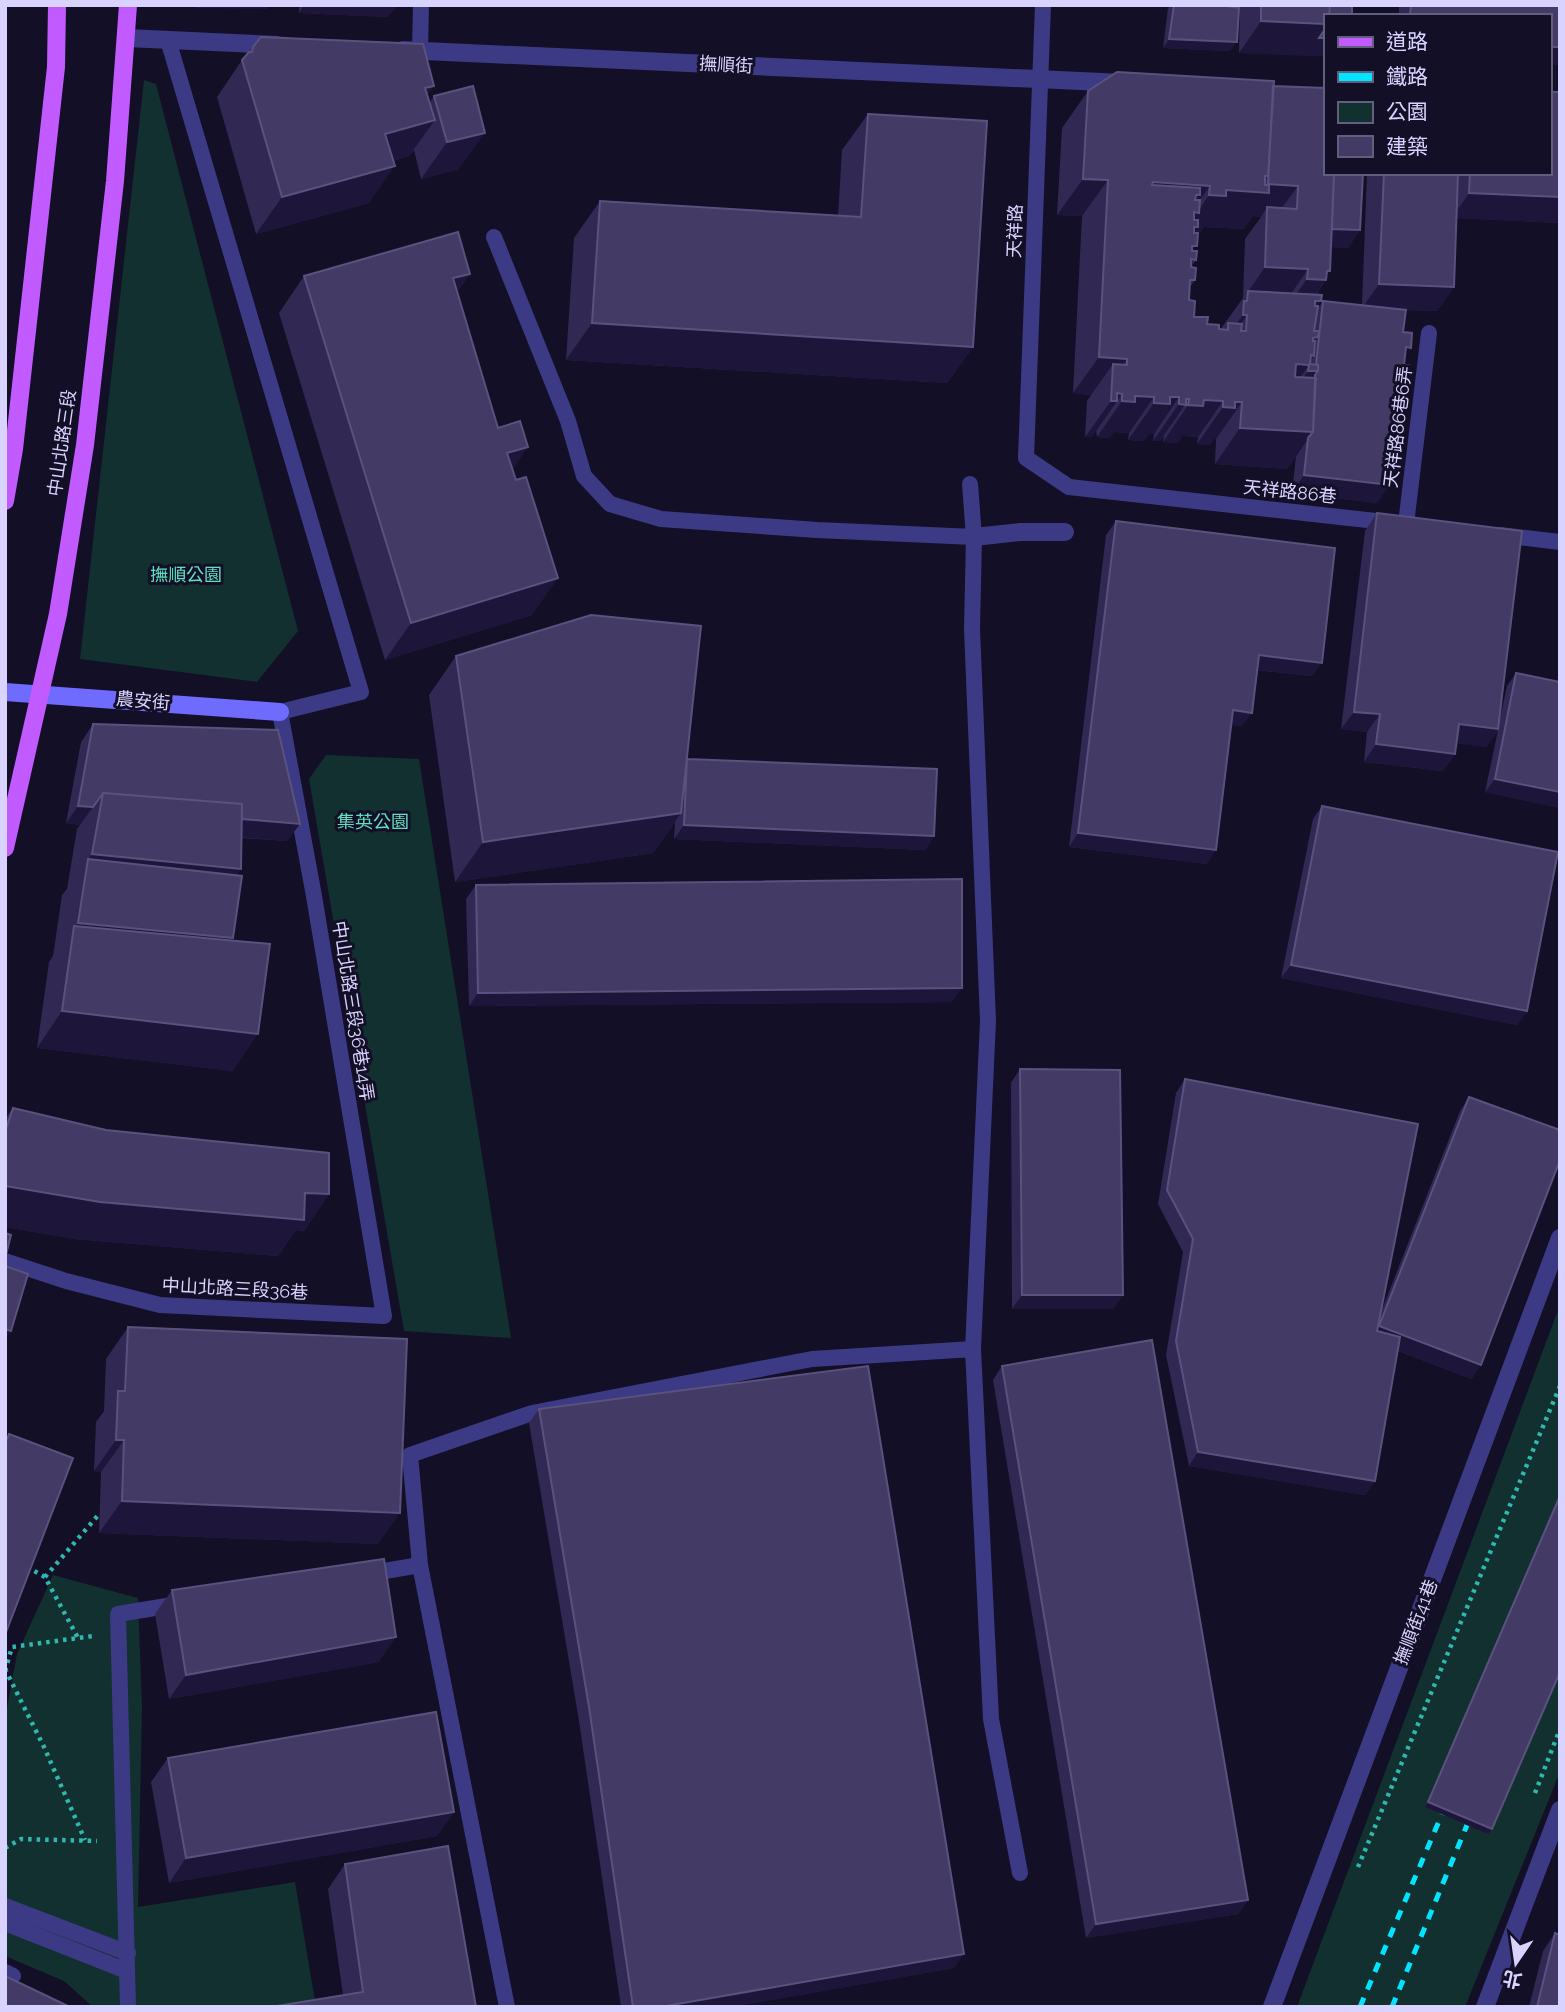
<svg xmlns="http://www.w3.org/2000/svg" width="1565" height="2012" viewBox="0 0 1565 2012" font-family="Raleway,'Noto Sans TC',sans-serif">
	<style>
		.green { fill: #12302f }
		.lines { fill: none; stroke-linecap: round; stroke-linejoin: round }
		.path { stroke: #2fb8b0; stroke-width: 4.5; stroke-dasharray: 3.5 5; stroke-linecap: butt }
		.lane { stroke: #3d3a85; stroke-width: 16 }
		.street { stroke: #3d3a85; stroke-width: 18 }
		.secondary { stroke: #6f6bff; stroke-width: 18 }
		.primary { stroke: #c25bff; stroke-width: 18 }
		.rail { stroke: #00e5ff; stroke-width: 5; stroke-dasharray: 10 9; stroke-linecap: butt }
		.wall { fill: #312854; fill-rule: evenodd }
		.shaded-wall { fill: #1d163a }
		.building { fill: #433a66; stroke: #5a527e; stroke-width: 2 }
		.labels { text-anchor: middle; stroke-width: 6; stroke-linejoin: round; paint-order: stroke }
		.street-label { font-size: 18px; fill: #d9d4ff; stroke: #130f26 }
		.park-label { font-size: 18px; fill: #5fe0c0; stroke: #130f26 }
	</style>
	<rect width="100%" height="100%" fill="#130f26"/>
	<!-- green -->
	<path class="green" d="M144,80L156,84L298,631L257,682L80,659Z
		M326,755L419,759L511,1338L404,1331L309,779Z
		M1560,1305V1772L1465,2007H1297Z
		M53,1575L138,1598L142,1707L138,1907L295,1882L316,2007H93L64,1981L5,1956V1719L17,1654Z"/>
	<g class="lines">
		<!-- path -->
		<path class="path" d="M27,1567L45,1577L78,1638
			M45,1577L100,1513
			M5,1669L44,1747L85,1840
			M5,1671L12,1647L93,1636
			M1535,1793L1560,1729
			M5,1848L21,1839L97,1841
			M1358,1867L1560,1386"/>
		<!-- lane -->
		<path class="lane" d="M1043,5L1026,458L1069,487L1394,523
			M420,51L421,5
			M494,237L568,421L584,476L610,504L661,519L817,530L974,537
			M970,484L974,537L972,629L988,1021L973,1349L991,1719L1020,1873
			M1406,524L1429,333
			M1500,535L1560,542
			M5,1261L66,1281L160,1305L384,1316L314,896L280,712L361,692L168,40
			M367,1574L420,1565
			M5,1906L128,1953
			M5,1923L127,1971
			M5,1972L13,1976
			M128,2007L118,1614L179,1604
			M507,2007L420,1565L410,1455L532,1413L812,1359L973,1349"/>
		<!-- street -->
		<path class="street" d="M127,38L277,45
			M403,50L1123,83
			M974,537L1020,532H1065
			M1272,2007L1560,1238
			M1485,2007L1560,1810"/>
		<!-- secondary -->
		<path class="secondary" d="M5,692L280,712"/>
		<!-- primary -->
		<path class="primary" d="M5,501L14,449L56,67L57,5
			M5,848L58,614L85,445L115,181L128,5"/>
		<!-- rail -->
		<path class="rail" d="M1360,2007L1442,1814
			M1392,2007L1467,1825"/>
	</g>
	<!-- wall -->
	<path class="wall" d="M299,5H398L387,17L299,13Z
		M1171,5H1224L1230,51L1163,48L1168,8Z
		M1240,5H1352L1325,56L1239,53Z
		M1399,5H1560V65H1549V16H1399Z
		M253,47L428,95L430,102L434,96L459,169L421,179L414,150L409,156L393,161L369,203L256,234L217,97L242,60Z
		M1273,86L1360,230L1348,248L1331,247L1326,280L1316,295L1318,306L1317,310L1323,301L1362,305L1367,173H1549L1560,223L1456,218L1454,287L1437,311L1405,310L1403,332L1405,356L1404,365L1407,382L1403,388L1400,415L1396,420L1395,434L1394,477L1377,503L1292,493L1296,456L1287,469L1215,464L1216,439H1214L1210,445L1197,444L1198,437L1182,436L1178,443L1163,442L1164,436L1160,441H1153L1154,434H1149L1144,441L1128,440L1129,433L1114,432L1110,438L1097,437L1096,430L1092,437H1085L1087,401L1091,395L1073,393L1082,216L1057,215L1062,128L1088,91ZM1253,216L1261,217L1245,239L1243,298L1222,327V329H1219L1194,317L1189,300L1190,287L1195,280L1191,267L1196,260L1193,251L1194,232H1200L1204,227L1244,229Z
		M868,114L973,347L947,383L566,360L574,238L600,201L838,216L842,150Z
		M470,274L457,292L498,428L513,470L532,615L385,660L279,313L304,276Z
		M1377,513L1499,723L1507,686L1516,673L1560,682V808L1485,792L1498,730L1486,747L1457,743L1455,754L1443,771L1364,762L1367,732L1341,729L1365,531Z
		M1116,521L1312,676L1257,670L1242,726L1231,725L1207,864L1069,847L1106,535Z
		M456,656L687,759L934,836L925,850L674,839L675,822L653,853L455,882L429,695Z
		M93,724L287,841L241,838L237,875L233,938L231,940L233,1071L37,1048L49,962L53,956L62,895L67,889L77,829L80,825L66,823L81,742Z
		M1322,806L1527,1011L1517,1025L1281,978L1313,819Z
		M476,885L952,1002L469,1006L466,899Z
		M1020,1069L1123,1295L1113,1309H1012L1011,1083Z
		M1185,1079L1381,1312L1460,1111L1469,1097L1472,1379L1398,1351L1375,1481L1365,1495L1189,1466L1166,1355L1183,1252L1158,1204L1176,1093Z
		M13,1108L329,1194L304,1231L296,1230L278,1256L75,1239L5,1227V1119Z
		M128,1327L378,1544L99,1533L101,1472L94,1471L96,1422L104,1411L106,1359Z
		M1002,1366L1248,1900L1238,1914L1086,1938L993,1380Z
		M539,1409L954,1968L730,2007H621L579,1721L529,1423Z
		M1560,1493V1672L1492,1829L1488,1834L1425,1807Z
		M172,1590L379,1662L169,1699L155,1614Z
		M168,1758L454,1812L437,1836L169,1883L151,1782Z
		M345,1864L476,2007L343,1995L328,1889Z
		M1555,1933L1560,2007H1529L1543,1951Z"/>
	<!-- shaded-wall -->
	<path class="shaded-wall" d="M197,5H270L267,9L195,8Z
		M304,5H398L387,17L299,13Z
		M1261,21L1325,24V29L1307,56L1239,53Z
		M1319,38H1325V56H1307Z
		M1169,39L1237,42L1230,51L1163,48Z
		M1549,47H1560V65H1549Z
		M434,86L409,122L425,88Z
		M435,120L409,156L360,171L385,134Z
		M485,133L459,169L421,179L447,142Z
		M395,166L369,203L256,234L282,197Z
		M1265,176H1268L1257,192L1268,184L1298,186L1275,217L1267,207L1261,217L1253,216L1244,229L1204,227L1200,232H1194V212L1197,213L1209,195Z
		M1083,179L1108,180L1082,216L1057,215Z
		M1153,182L1210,186L1184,222L1127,219Z
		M1469,193L1560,197V223L1452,218Z
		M1324,229L1360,230L1348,248L1311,246Z
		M1265,267L1308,269L1286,301L1248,292Z
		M1327,271H1330L1324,280H1326L1304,311L1285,310L1307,279Z
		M470,274L445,310L453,278Z
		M1379,284L1454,287L1437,311L1362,308Z
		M1315,301H1321L1296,338Z
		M1243,315H1247L1221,352L1217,351Z
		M592,323L973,347L947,383L566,360Z
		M1318,337L1300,364L1311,355L1314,356L1308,365H1309L1283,402L1270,401L1313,338Z
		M1099,357L1127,359L1112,381L1113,364L1091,395L1073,393Z
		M1308,371H1318L1292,408L1283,407Z
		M1117,393L1122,394L1092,437H1085L1111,401Z
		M1135,396L1154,397L1129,433L1114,432L1110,438L1097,437L1122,401Z
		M1170,397H1179L1154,434H1149L1144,441L1128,440L1154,403Z
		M1186,399H1189L1160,441H1153L1179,404Z
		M1204,400L1223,401L1198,437L1182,436L1178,443L1163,442L1188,405Z
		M1235,402H1242L1216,439H1214L1210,445L1197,444L1223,407Z
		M1240,428L1313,432L1287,469L1215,464Z
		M528,447L503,484L507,453Z
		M1304,475L1391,476L1394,477L1377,503L1292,493Z
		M558,578L532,615L385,660L411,623Z
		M1259,655L1322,663L1312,676L1249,669Z
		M1233,710L1252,713L1242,726L1223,724Z
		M1354,712L1380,714L1367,732L1341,729Z
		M1459,724L1498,729L1486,747L1446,742Z
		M1376,744L1455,754L1443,771L1364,762Z
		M1495,779L1560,792V808L1485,792Z
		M78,806L93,807L80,825L66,823Z
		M100,807L300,824L287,841L97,826Z
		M681,813L653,853L455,882L483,842Z
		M684,825L934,836L925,850L674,839Z
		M1078,833L1216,850L1207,864L1069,847Z
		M92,854L241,869L216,906L88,860Z
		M78,923L233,938L207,975L74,929Z
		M1291,965L1527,1011L1517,1025L1281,978Z
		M962,988L952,1002L469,1006L478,993Z
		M62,1011L258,1034L233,1071L37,1048Z
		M5,1186L305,1193L329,1194L304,1231L296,1230L278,1256L75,1239L5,1227Z
		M1022,1295H1123L1113,1309H1012Z
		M1379,1326L1481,1365L1472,1379L1370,1340Z
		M5,1329L11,1331L5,1340Z
		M116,1440H124L101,1472L94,1471Z
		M1198,1452L1375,1481L1365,1495L1189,1466Z
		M122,1501L400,1513L378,1544L99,1533Z
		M396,1637L379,1662L169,1699L186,1675Z
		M1428,1802L1492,1829L1488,1834L1425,1807Z
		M454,1812L437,1836L169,1883L186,1858Z
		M1248,1900L1238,1914L1086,1938L1096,1924Z
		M964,1954L954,1968L730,2007H660Z"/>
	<!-- building -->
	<path class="building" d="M1174,5H1220L1239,8L1237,42L1169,39Z
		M1261,5H1330L1329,16H1325V24L1261,21Z
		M1330,5H1352V16H1329Z
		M1411,5H1560V47H1549V16H1410Z
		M1325,29V38H1319Z
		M261,37L423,44L434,86L425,88L435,120L385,134L395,166L282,197L242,60L249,52H252L253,47Z
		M1117,72L1274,81L1268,176H1265V185H1269V193L1226,190V196L1209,195L1210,186L1153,182L1152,185L1200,188V195H1196L1195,200H1200L1199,213L1194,212V220H1198V227H1194V233H1198L1197,246H1192V251H1197L1196,260L1191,259V267L1196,268L1195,280H1190L1189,300L1195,301L1194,317H1208L1207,324L1219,325V329L1228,330V323L1242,324L1241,331H1246L1247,315H1243L1244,301H1247L1248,291L1322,295L1321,301H1315V306H1318L1314,331H1319L1318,337L1313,338V341H1315L1314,356L1311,355L1310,364L1318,365V371H1308L1309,365L1296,364L1295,377L1316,378L1313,432L1240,428L1242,402H1235V408L1223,407V401L1204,400L1203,406L1188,405L1189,399H1186V405L1179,404V397H1170V404L1154,403V397L1135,396V402L1122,401V394L1117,393V401H1111L1113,364L1127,365V359L1099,357L1108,180L1083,179L1088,91Z
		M473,86L485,133L447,142L434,96Z
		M1273,86L1325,88V173H1334L1330,271H1327L1326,280L1307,279L1308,269L1265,267L1267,207L1297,209L1298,186L1268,184Z
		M1549,92H1560V197L1469,193L1470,173H1549Z
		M868,114L987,121L973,347L592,323L600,201L861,217Z
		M1334,173H1363L1360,230L1332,229Z
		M1384,173H1458L1454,287L1379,284Z
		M458,232L470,274L453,278L498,428L520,421L528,447L507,453L516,480L526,477L558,578L411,623L304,276Z
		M1323,301L1406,310L1403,332L1412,333L1411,348L1406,347L1404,365H1409L1407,382H1403L1400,415H1397L1395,434H1400L1394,477L1391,476L1390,485L1304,475L1308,438L1313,432L1315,378V375L1318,371V365L1316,364Z
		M1377,513L1522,531L1498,729L1459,724L1455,754L1376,744L1380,714L1354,712Z
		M1116,521L1335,548L1322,663L1259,655L1252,713L1233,710L1216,850L1078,833Z
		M591,615L701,626L681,813L483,842L456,656Z
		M1516,673L1560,682V792L1495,779Z
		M93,724L278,730L300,824L242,819V804L103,793L93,807L78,806Z
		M687,759L937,769L934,836L684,825Z
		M103,793L242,804L241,869L92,854Z
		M1322,806L1558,852L1527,1011L1291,965Z
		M88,859L242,876L233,938L78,923Z
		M962,879V988L478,993L476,885Z
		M74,926L270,944L258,1034L62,1011Z
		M1020,1069L1120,1070L1123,1295H1022Z
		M1185,1079L1418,1124L1377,1331L1400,1337L1375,1481L1198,1452L1176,1341L1193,1239L1167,1190Z
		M1469,1097L1560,1130V1160L1481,1365L1379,1326Z
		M13,1108L106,1130L329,1153V1194L305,1193L304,1220L100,1202L5,1186V1132Z
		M5,1233L11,1235L5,1259Z
		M5,1266L28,1274L11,1331L5,1329Z
		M128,1327L407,1339L400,1513L122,1501L124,1440H116L118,1391H125Z
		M1152,1340L1248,1900L1096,1924L1002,1366Z
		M868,1366L964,1954L660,2007H633L589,1707L539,1409Z
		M9,1434L73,1458L5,1635V1444Z
		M1560,1496V1672L1492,1829L1428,1802Z
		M384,1559L396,1637L186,1675L172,1590Z
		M436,1712L454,1812L186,1858L168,1758Z
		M448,1846L476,2007H271L363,1992L345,1864Z
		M1555,1933L1560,1935V2007H1537Z
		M5,1976L70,2007H5Z"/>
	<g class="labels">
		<!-- street labels -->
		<g class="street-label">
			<text transform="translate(726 65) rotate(3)" y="6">撫順街</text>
			<text transform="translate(1015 231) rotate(-88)" y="6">天祥路</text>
			<text transform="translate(1398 427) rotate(-83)" y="6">天祥路86巷6弄</text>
			<text transform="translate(62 443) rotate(-82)" y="6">中山北路三段</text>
			<text transform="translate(1290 492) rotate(6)" y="6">天祥路86巷</text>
			<text transform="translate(143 701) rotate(5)" y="6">農安街</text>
			<text transform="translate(353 1011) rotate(81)" y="6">中山北路三段36巷14弄</text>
			<text transform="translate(235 1289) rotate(3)" y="6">中山北路三段36巷</text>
			<text transform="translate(1416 1622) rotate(-69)" y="6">撫順街41巷</text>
		</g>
		<!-- park labels -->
		<g class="park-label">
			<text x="186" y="581">撫順公園</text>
			<text x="373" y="828">集英公園</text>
		</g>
	</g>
	<!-- border -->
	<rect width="1565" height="2012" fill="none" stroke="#d9d4ff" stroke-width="14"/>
	<!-- legend -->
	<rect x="1324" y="14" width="228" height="161" fill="#130f26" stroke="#625e7d" stroke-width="2"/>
	<rect x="1338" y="37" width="35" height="10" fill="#c25bff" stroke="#625e7d" stroke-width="2"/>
	<text x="1386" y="49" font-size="21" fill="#d9d4ff">道路</text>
	<rect x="1338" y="72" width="35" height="10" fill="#00e5ff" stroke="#625e7d" stroke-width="2"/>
	<text x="1386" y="84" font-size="21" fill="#d9d4ff">鐵路</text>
	<rect x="1338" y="102" width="35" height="21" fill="#12302f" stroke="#625e7d" stroke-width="2"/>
	<text x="1386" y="119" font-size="21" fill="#d9d4ff">公園</text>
	<rect x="1338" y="136" width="35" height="21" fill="#433a66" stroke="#625e7d" stroke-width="2"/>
	<text x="1386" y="154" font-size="21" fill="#d9d4ff">建築</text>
	<!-- north arrow -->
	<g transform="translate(1516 1963) rotate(193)" stroke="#130f26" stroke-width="5" paint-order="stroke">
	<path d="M0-5L12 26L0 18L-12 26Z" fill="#d9d4ff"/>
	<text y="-10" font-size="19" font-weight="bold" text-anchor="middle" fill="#d9d4ff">北</text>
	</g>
</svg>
